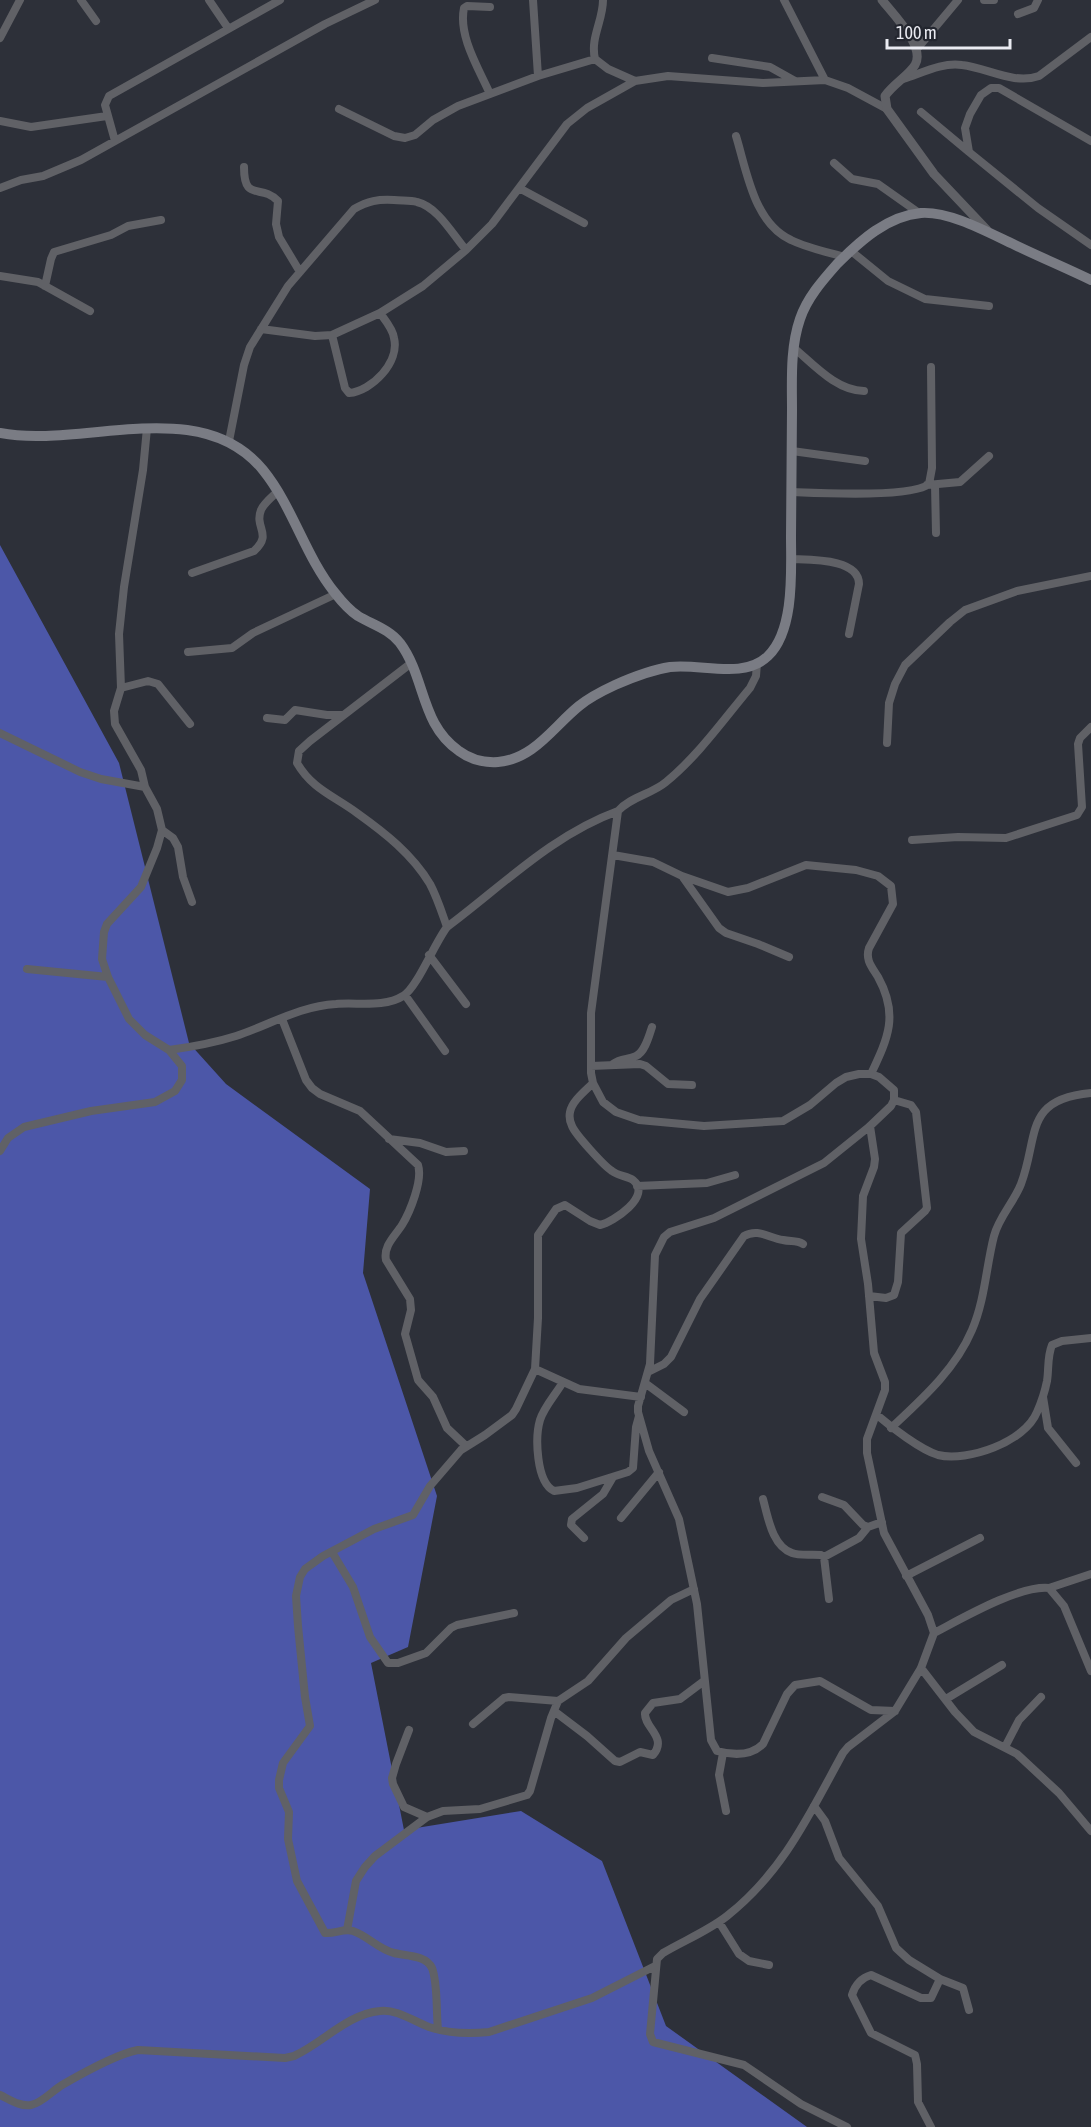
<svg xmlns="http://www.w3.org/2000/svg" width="1091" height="2127" viewBox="0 0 1091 2127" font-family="'Asap Condensed',sans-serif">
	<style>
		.forest { fill: #4c57a8 }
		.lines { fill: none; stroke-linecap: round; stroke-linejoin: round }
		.minor { stroke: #606166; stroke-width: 8 }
		.tertiary { stroke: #606166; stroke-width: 9 }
		.secondary { stroke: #7a7c84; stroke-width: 10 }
	</style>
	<rect width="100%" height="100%" fill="#2d3039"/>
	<!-- forest -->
	<path class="forest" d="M0,545L119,763L189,1043L226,1084L370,1189L363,1273L437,1496L408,1647L371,1663L404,1830L521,1811L602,1861L666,2026L807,2127H0Z"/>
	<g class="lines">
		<!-- minor -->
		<path class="minor" d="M81,0L96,21
			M209,0L228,28
			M533,0L538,76
			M603,0C603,21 590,38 595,59L608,69L635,81L668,76L763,83L825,80L848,88L887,109
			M784,0L825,80
			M984,0H994
			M490,7L467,6L464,8C458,36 479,69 490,94
			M1018,14L1034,8L1038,0
			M0,38L20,0
			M917,49L958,0
			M712,58L770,67L795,81
			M903,79C922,73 942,62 962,65C988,68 1014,85 1039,76L1091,37
			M339,109L394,136L405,138L415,135L433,120L458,106L538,76L595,59
			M921,112L969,152
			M0,121L31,127L107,116
			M736,136C747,172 754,223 791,240C807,248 827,252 845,257
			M115,141L105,105L109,96L280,0
			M1091,141L999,88H991L981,95L970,114L965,128L969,152L1038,208L1091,245
			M834,163L852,179L878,184L919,213
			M244,167C244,203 261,183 278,201L276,224L279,237L300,272
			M0,188L21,180L43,176L81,160L325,24L375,0
			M519,188L584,223
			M851,251L888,281L925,299L989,306
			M0,276L38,282L90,311
			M45,286L51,259L54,252L111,235L128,226L161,220
			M261,329L315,336L332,335L380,313L423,286L466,250L492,224L567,124L587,108L635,81
			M332,335L345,388L349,393C372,391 400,362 394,338C393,329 385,320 380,313
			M794,348C814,365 837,391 864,391
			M147,428L143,470L124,587L119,634L121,688L114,711L115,724L141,770L145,787L157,809L162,830L157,848L141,887L107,924L104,932L102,959L108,977L129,1019L145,1035L169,1050C191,1047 214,1043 236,1036C269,1025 300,1006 336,1004C357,1002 384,1008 403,996C417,988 434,944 447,927C502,886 552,835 618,811
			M229,441L244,365L250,347L288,286L354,209C368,201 378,199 394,200C401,201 410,200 417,202C438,207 453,235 466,250
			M792,451L865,461
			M927,485L960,482L989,456
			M935,485L936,533
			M792,492C817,493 912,498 929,484L932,468L931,367
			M791,559C810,560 859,558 859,584L849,634
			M192,573L254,551C273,534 254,528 261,510C264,503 272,497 277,492
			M188,652L232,648L253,633L336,594
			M757,663L756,676L750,688C724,719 698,756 666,782C652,794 630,797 618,811L591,1013V1073L593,1083L603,1102L616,1112L639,1120L704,1126L783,1121L810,1105L836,1083L846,1077L859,1074H871L879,1077L894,1090V1100L891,1106L870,1126L824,1163L714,1218L670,1232L664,1237L655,1255L650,1364L638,1406V1412L649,1451L679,1519L697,1604L711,1740L717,1751C732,1755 751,1756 763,1744L787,1694L795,1685L820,1681L871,1710L895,1711
			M410,664L310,741L299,751L297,763C312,789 334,796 357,813C385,833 412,854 430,884C437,897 442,913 447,927
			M121,688L148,681L158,684L190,724
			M267,718L285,720L295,710L327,715H343
			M0,733L80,772L101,779L145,787
			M887,743L889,703L895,684L905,665L950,622L965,610L1017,591L1091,576
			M162,830L173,838L178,847L183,877L192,902
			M912,840L958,837L1006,838L1077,815L1082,807L1078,744L1080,738L1091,727
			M613,855L653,862L682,876L719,928L726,933L758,944L789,957
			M682,876L728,892L748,888L806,865L856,870L878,876L891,886L893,904L869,948C865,960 872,967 878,977C899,1015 888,1038 871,1074
			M429,955L466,1004
			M27,969L108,977
			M405,995L445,1051
			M282,1019L306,1080L312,1088L320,1094L360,1111L418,1165C423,1180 410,1212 402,1225C395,1236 383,1246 386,1260L410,1299L411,1310L405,1334L418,1380L433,1397L447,1428L465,1445
			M613,1064C621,1058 628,1060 636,1056C645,1052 649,1036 652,1027
			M591,1066L640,1064L646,1066L668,1084L692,1085
			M389,1139L420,1143L446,1152L464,1151
			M0,1151L8,1138L24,1127L91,1111L155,1102L175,1091L182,1080V1066L169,1050
			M637,1186L707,1183L735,1175
			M869,1296L886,1298L894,1295L898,1282L901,1233L925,1211L927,1208L916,1112L911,1105L894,1100
			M535,1369L579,1389L641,1397
			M648,1372L664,1364L671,1357L700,1299L744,1236C758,1228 769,1238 783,1240C791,1242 796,1240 803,1244
			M563,1382C556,1394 544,1407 540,1420C535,1437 536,1482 554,1491L577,1488L628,1472L633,1468L636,1427L639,1416
			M645,1383L684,1412
			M1043,1397L1048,1428L1076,1463
			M877,1415C891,1427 921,1450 938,1455C968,1462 1025,1442 1037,1412C1041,1403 1045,1391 1047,1381C1049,1369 1047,1357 1052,1345L1062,1341L1091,1338
			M891,1428C922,1399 955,1370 972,1330C985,1300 986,1267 994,1236C999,1217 1014,1202 1021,1184C1039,1137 1023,1099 1091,1093
			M822,1497L844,1505L863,1525L868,1527L882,1522
			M763,1499C768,1517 772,1546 792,1553C800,1556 812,1554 821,1555L824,1557L829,1599
			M621,1518L659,1472
			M584,1538L571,1525L572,1519L603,1494L613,1477
			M332,1552L353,1587L370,1637L388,1663H398L426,1653L451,1628L457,1625L514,1613
			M824,1557L859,1538L868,1527
			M906,1576L980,1538
			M1049,1588L1091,1574
			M934,1633C961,1619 1019,1585 1049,1588L1064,1606L1091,1671
			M921,1668L955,1712L974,1732L1017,1754L1059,1793L1091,1831
			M946,1699L1002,1665
			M554,1711L587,1736L615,1761L620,1762L640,1752L653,1755C668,1737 644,1728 645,1713L653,1703L680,1699L704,1681
			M473,1724L504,1698L509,1697L558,1701
			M409,1730L396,1764L392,1778L393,1784L404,1807L427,1817
			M1005,1747L1019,1720L1041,1697
			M723,1753L719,1775L726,1811
			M814,1806L825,1821L839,1858L878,1906L896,1948L909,1960L940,1979L963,1988L969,2010
			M719,1922L739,1954L749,1961L769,1965
			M347,1930L356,1881L365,1867L375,1856L427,1817L443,1811L480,1809L527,1795L530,1791L551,1718L558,1701L588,1681L626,1638L671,1600L694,1589
			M438,2029C436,2012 438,1983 432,1968C426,1955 406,1956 394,1953C378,1949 368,1936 353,1931C344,1928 335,1934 325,1933L297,1881L288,1839L289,1812L279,1788V1780L283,1763L310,1726L305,1697L298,1626L296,1596L300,1577L305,1569L323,1556L374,1529L413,1515L430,1486L461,1450L485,1435L512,1415L516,1409L535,1369L538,1318V1235L556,1209L565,1205L590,1221L600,1225C613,1222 653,1196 633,1180C627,1176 618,1176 612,1171C604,1166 575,1134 572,1126C570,1122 569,1117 570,1112C572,1101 585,1091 593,1083
			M0,2095C9,2099 20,2107 31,2105C42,2103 52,2091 62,2085C81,2074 117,2054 138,2050L285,2058L294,2056C323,2043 347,2014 380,2011C397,2009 413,2021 429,2027C447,2033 470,2034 489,2032L592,1998L655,1966
			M847,2127L801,2104L744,2065L653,2042L650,2034L657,1959L663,1953C683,1941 708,1931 727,1916C783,1872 809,1815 843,1753L848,1747L895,1711L921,1668L934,1633L928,1615L884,1533L867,1453V1439L885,1390V1382L874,1353L868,1284L861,1239L863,1196L874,1167L875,1159L870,1126
			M931,2127L918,2102L917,2064L915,2055L871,2033L852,1995C855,1985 861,1978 871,1975L921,1998H931L940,1979"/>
		<!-- tertiary -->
		<path class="tertiary" d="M882,0C893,14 926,47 915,65C908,76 893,84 885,96L887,109L934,174L987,230"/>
		<!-- secondary -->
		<path class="secondary" d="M0,433C82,449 200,393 263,470C293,507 305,556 335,593C342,602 349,610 358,616C373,625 389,629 400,643C426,678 420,724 459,751C471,760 483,763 498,762C534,759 553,727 579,706C590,697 602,691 615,685C633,677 651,670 670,667C701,663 743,680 768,656C795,630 791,570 791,536C791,494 792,452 792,410C792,381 790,348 800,319C807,298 822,281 837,264C860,241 887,216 921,213C950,211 989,233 1015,245C1040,257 1066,268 1091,280"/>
	</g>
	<!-- scale -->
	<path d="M887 39v9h123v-9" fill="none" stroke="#eaebf2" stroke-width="3"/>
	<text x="896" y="39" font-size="18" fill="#eaebf2" stroke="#23262f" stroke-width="4.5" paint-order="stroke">100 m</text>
</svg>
